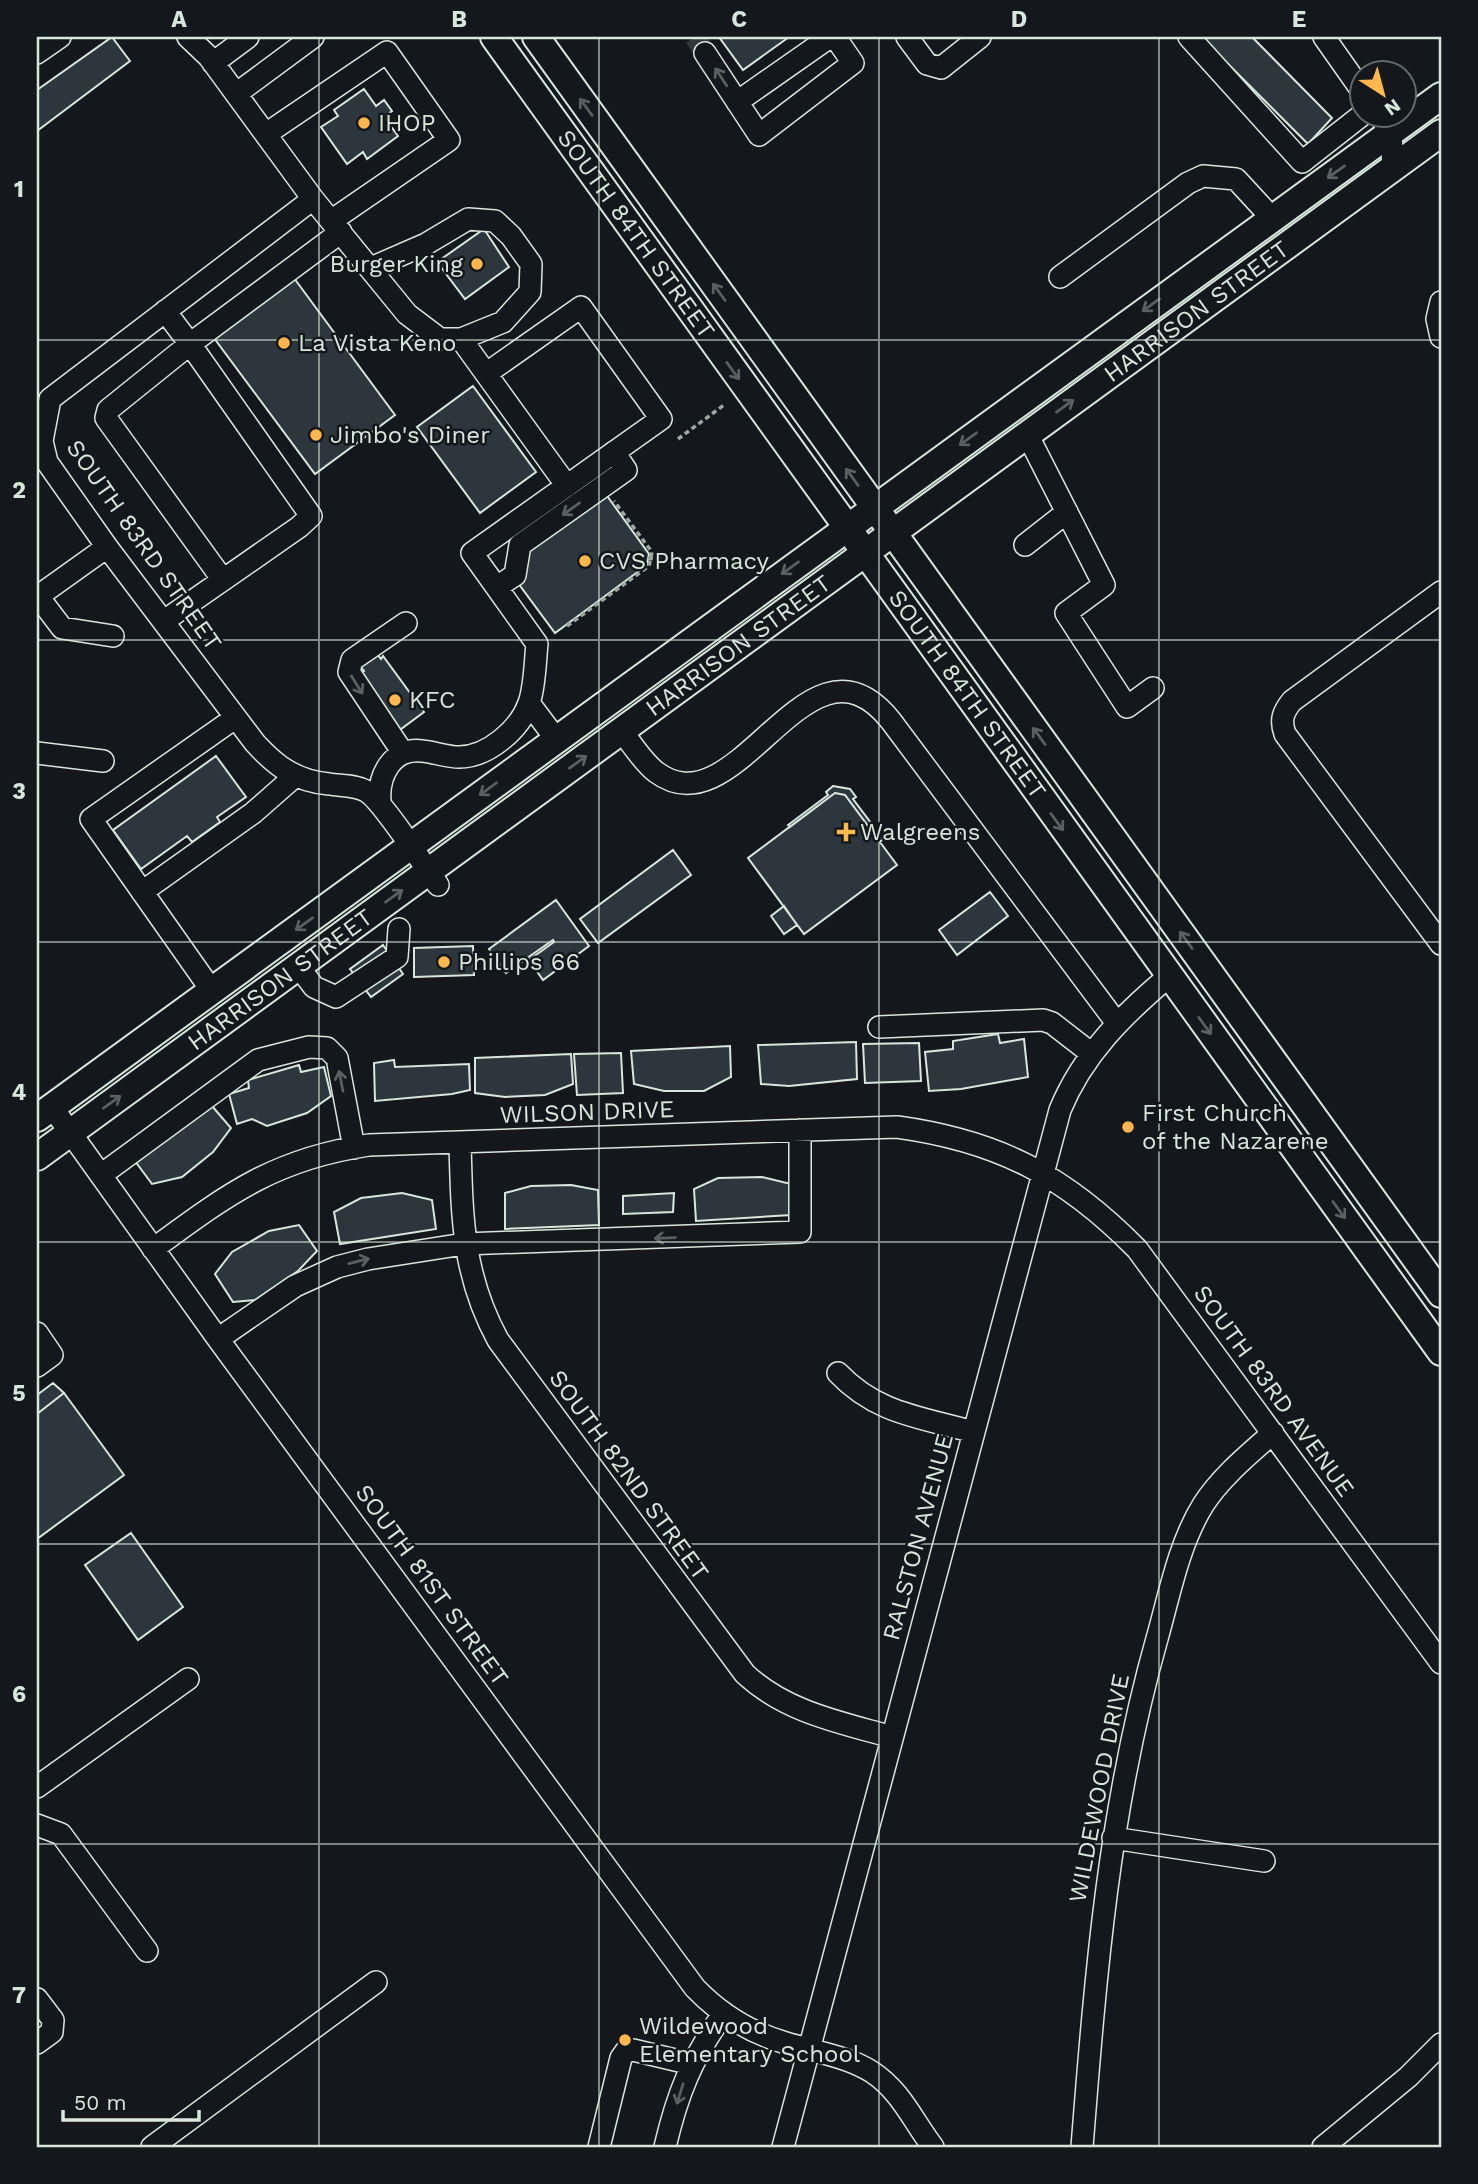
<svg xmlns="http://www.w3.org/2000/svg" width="1478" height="2184" viewBox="0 0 1478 2184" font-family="'Work Sans',sans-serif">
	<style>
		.building { fill: #2c363c; stroke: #d8e6dc; stroke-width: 2 }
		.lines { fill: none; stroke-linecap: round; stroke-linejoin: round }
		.minor-tunnel { stroke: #313739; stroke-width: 21; stroke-dasharray: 21 10; stroke-linecap: butt }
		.minor-casing { stroke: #d8e6dc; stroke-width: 24 }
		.major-casing { stroke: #d8e6dc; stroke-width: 30 }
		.path { stroke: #9da8a2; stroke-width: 3.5; stroke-dasharray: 5 3.5; stroke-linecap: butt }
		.minor { stroke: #14181c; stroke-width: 21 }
		.major { stroke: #14181c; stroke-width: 26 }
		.oneway { stroke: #59605f }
		.grid { fill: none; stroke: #d8e6dc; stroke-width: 2; stroke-opacity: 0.55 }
		.poi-dot { fill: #ffb74d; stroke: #14181c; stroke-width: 2.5 }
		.labels { text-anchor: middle; stroke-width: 5; stroke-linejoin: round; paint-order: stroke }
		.poi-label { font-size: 24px; fill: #d8e6dc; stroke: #14181c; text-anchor: start }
		.street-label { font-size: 24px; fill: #d8e6dc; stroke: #14181c }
		.neatline { fill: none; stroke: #d8e6dc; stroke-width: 2.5 }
		.grid-label { font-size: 23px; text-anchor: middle; font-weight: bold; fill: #d8e6dc }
	</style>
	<rect width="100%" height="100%" fill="#14181c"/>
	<!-- building -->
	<path class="building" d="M112,37L130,61L37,131V90Z
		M719,37H789L743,70Z
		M1201,37H1252L1332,118L1308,144Z
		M364,89L376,106L384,100L392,111L384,117L398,136L367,159L363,152L347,164L321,127L338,116L334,110Z
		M484,229L509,267L465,299L437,262Z
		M291,274L395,415L315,474L211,334Z
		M473,386L536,472L480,513L417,427Z
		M605,493L649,554L647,565L555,633L518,583L523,553Z
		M375,651L381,659L383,656L424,712L397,732L358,675L364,671L358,663Z
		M216,756L246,797L217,817L220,822L192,842L187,836L141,869L113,830Z
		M833,786L850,789L856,797L853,799L883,839L880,842L845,795L835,793L790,827L788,825L828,795L826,792Z
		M835,793L845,795L897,865L804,934L748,858Z
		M673,850L691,875L598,943L580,919Z
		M990,892L1008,916L957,955L939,930Z
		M556,900L589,946L543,980L529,960L554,942L553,940L506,973L489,949Z
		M784,906L797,925L784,934L771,916Z
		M383,945L403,974L371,997L350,969Z
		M473,946L474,975L414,977V948Z
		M998,1034L1000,1043L1024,1039L1028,1077L961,1089L929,1091L925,1052L953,1049V1041Z
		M856,1042L857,1079L789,1086L761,1084L758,1045Z
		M919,1043L921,1081L865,1083L863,1044Z
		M730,1046L731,1077L704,1091H664L634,1084L631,1051Z
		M621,1053L623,1093L577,1095L574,1054Z
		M571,1054L573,1084L545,1095L505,1097L475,1093V1058Z
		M394,1060L395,1067L469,1064L470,1090L452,1094L375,1101L374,1063Z
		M299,1065L301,1072L324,1067L331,1096L307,1113L267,1126L252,1119L237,1124L229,1094L249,1088L248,1080Z
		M212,1106L231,1128L213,1152L182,1177L152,1184L135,1161Z
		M762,1177L791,1184V1215L696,1221L694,1189L718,1178Z
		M571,1185L598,1190L599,1225L505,1229V1193L531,1186Z
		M402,1193L432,1200L436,1229L340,1244L334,1212L361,1198Z
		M674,1193L673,1212L623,1214V1196Z
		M299,1225L317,1251L298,1271L255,1300L233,1302L215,1274L232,1252L269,1231Z
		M53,1383L64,1393L37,1414V1395Z
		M64,1393L124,1475L37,1539V1414Z
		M131,1533L183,1607L138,1640L85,1565Z"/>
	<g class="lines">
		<!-- minor-tunnel -->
		<path class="minor-tunnel" d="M695,37L705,53"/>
		<defs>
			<path id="minor" d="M188,37L209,57L313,199L407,314L440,339H461L503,322L530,292L531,264L511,236L495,221L468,219L426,244L371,268
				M907,37L927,64L941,68L980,37
				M1189,37L1302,162L1362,115
				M1324,37L1362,91
				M37,53L60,37
				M705,53L759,135L853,63L835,37
				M213,63L248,37
				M236,94L313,37
				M737,102L830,37
				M1380,116L1391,132L1393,169
				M266,134L387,52L449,140L331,221
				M313,199L50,399L42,441L47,462L107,547L255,743C277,767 296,781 329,784C341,786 355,785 366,791C382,800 424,866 438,885
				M1060,277L1188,183L1203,176L1236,179L1271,217
				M1441,302L1437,319L1441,337
				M165,311L190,344L341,232
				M461,339L567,486
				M1027,434L1104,585L1066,613L1127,707L1153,688
				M1025,545L1067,512
				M497,587L515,575L520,545L626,470L614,452
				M1441,592L1292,701C1283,712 1280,720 1285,734L1441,944
				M37,595L62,628L113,636
				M37,597L107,547
				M164,621L299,527L311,516L190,344L108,410L106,418L223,580
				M529,703L556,739
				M621,730C632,744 642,761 656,772C739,834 807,615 891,721L1116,1022
				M37,753L103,761
				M403,753L349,672L352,660L406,623
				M380,801C378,776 392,747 422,751C434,752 447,757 459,757C488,757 520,729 529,703C535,686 535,662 537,644L472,553L661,419L581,307L487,373
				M142,892L253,813L294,777
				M298,966L314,987L336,997L397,957L399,929
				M212,991L91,819L235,718
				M879,1027L1043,1020L1052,1023L1092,1054
				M52,1107L218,1339L695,1988C720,2014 751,2033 786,2043C815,2052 847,2056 872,2072C901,2091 913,2121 933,2147
				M460,1143C462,1216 462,1274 498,1340L745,1674C786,1712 839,1722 892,1737
				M101,1175L258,1060L309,1047L327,1048L337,1058L354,1148
				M153,1249C228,1194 274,1159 369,1145L897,1127C999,1141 1065,1176 1137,1249L1441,1663
				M37,1333L52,1355L37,1366
				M218,1339L295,1286L337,1267L368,1259L464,1244L800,1232V1130
				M838,1373C877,1414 921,1417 973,1432
				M37,1787L188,1679
				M37,1825L61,1834L147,1951
				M1113,1838L1264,1861
				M37,1999L53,2020L52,2032L37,2043
				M152,2147L376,1982
				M599,2147L621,2058L626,2051L633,2050L692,2064
				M665,2147C677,2095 692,2057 724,2013
				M783,2147L1060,1110C1083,1054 1124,1014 1169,976
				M1082,2147C1096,1970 1109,1807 1158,1635C1170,1592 1179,1544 1203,1505C1221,1477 1248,1455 1273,1433
				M1323,2147L1408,2077L1441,2044"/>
			<g id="major">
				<path id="s1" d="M494,37L1441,1352"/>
				<path d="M536,37L1441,1294"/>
				<path d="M37,1118L1441,96"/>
				<path id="s2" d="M37,1157L1441,133"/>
			</g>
		</defs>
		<!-- minor casing -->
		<use href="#minor" class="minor-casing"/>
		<!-- major casing -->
		<use href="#major" class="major-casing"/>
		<!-- path -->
		<path class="path" d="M678,439L724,405
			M648,558L672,562
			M567,626L649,566L652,552L614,501"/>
		<!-- minor -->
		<use href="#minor" class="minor"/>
		<!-- major -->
		<use href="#major" class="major"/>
	</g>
	<!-- one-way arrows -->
	<defs><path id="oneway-shaft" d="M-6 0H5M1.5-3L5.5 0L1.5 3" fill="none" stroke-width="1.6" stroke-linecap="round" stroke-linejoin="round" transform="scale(1.75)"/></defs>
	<g class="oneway">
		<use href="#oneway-shaft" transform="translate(721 77) rotate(-123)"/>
		<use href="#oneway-shaft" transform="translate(586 107) rotate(-126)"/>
		<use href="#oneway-shaft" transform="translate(1336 172) rotate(145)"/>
		<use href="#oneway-shaft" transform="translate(719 292) rotate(-126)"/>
		<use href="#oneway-shaft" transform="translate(1151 305) rotate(144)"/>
		<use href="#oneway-shaft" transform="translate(733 371) rotate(54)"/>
		<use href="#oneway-shaft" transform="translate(1065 406) rotate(-36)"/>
		<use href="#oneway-shaft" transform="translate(968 439) rotate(144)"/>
		<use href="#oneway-shaft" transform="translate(852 477) rotate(-126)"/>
		<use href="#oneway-shaft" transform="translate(571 509) rotate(145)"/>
		<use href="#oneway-shaft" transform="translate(790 568) rotate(144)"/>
		<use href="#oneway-shaft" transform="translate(357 685) rotate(58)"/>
		<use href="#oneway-shaft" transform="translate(1039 736) rotate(-126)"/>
		<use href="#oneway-shaft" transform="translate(578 762) rotate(-36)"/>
		<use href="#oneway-shaft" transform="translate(488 789) rotate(144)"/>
		<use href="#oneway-shaft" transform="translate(1057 822) rotate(54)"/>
		<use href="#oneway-shaft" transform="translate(394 896) rotate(-36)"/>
		<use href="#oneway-shaft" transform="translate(304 924) rotate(144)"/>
		<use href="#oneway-shaft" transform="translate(1186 940) rotate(-126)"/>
		<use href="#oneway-shaft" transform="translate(1205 1026) rotate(54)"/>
		<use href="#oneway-shaft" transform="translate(341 1081) rotate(-101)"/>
		<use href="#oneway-shaft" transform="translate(112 1102) rotate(-36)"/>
		<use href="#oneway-shaft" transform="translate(1339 1210) rotate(54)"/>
		<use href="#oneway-shaft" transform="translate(665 1238) rotate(178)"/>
		<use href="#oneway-shaft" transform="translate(359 1261) rotate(-14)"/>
		<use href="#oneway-shaft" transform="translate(680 2094) rotate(107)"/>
	</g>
	<!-- grid -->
	<path class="grid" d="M319,37V2147M599,37V2147M879,37V2147M1159,37V2147M37,340H1441M37,640H1441M37,942H1441M37,1242H1441M37,1544H1441M37,1844H1441"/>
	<!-- markers -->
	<g class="poi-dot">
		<circle cx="364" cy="123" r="7"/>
		<circle cx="477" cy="264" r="7"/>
		<circle cx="284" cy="343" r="7"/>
		<circle cx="316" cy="435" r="7"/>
		<circle cx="585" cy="561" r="7"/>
		<circle cx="395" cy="700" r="7"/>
		<path d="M842.5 821.5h7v7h7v7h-7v7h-7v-7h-7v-7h7z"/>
		<circle cx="444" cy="962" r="7"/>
		<circle cx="1128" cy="1127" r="7"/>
		<circle cx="625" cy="2040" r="7"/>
	</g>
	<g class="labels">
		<!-- poi labels -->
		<g class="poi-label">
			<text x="378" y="131">IHOP</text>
			<text x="463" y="272" text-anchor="end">Burger King</text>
			<text x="298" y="351">La Vista Keno</text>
			<text x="330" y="443">Jimbo's Diner</text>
			<text x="599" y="569">CVS Pharmacy</text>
			<text x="409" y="708">KFC</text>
			<text x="860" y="840">Walgreens</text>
			<text x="458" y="970">Phillips 66</text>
			<text x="1142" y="1121">First Church<tspan x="1142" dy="28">of the Nazarene</tspan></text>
			<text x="639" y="2034">Wildewood<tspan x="639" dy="28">Elementary School</tspan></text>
		</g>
		<!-- street labels -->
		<g class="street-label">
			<text dy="8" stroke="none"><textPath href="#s1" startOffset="243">SOUTH 84TH STREET</textPath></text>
			<text dy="8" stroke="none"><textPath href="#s2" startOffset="1435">HARRISON STREET</textPath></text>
			<text transform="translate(144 545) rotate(55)" y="8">SOUTH 83RD STREET</text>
			<text dy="8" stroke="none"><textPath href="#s2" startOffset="868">HARRISON STREET</textPath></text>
			<text dy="8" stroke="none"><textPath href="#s1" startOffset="810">SOUTH 84TH STREET</textPath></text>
			<text dy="8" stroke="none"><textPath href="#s2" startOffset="301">HARRISON STREET</textPath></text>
			<text transform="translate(587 1112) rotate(-2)" y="8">WILSON DRIVE</text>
			<text transform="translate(1274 1391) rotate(54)" y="8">SOUTH 83RD AVENUE</text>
			<text transform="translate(629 1475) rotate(54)" y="8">SOUTH 82ND STREET</text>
			<text transform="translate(918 1537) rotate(-75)" y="8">RALSTON AVENUE</text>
			<text transform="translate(432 1585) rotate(54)" y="8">SOUTH 81ST STREET</text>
			<text transform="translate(1099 1788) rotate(-79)" y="8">WILDEWOOD DRIVE</text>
		</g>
	</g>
	<!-- border -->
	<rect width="1478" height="2184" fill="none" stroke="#14181c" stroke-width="77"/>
	<!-- north arrow -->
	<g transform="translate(1383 94) rotate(144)"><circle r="33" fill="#14181c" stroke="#626a69" stroke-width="2"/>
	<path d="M0-5L12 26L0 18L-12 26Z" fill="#ffb74d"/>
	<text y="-10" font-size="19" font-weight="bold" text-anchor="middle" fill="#d8e6dc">N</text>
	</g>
	<!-- scale -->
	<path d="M63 2110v10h136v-10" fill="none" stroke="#d8e6dc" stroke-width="3.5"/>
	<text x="74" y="2110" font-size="21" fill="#d8e6dc" stroke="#14181c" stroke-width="5" paint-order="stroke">50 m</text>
	<rect x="38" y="38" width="1402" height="2108" class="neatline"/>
	<g class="grid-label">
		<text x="179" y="27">A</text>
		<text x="459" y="27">B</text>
		<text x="739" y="27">C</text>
		<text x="1019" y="27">D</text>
		<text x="1299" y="27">E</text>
		<text x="19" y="197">1</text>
		<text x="19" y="498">2</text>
		<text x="19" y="799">3</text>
		<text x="19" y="1100">4</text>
		<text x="19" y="1401">5</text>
		<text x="19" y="1702">6</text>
		<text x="19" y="2003">7</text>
	</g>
</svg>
